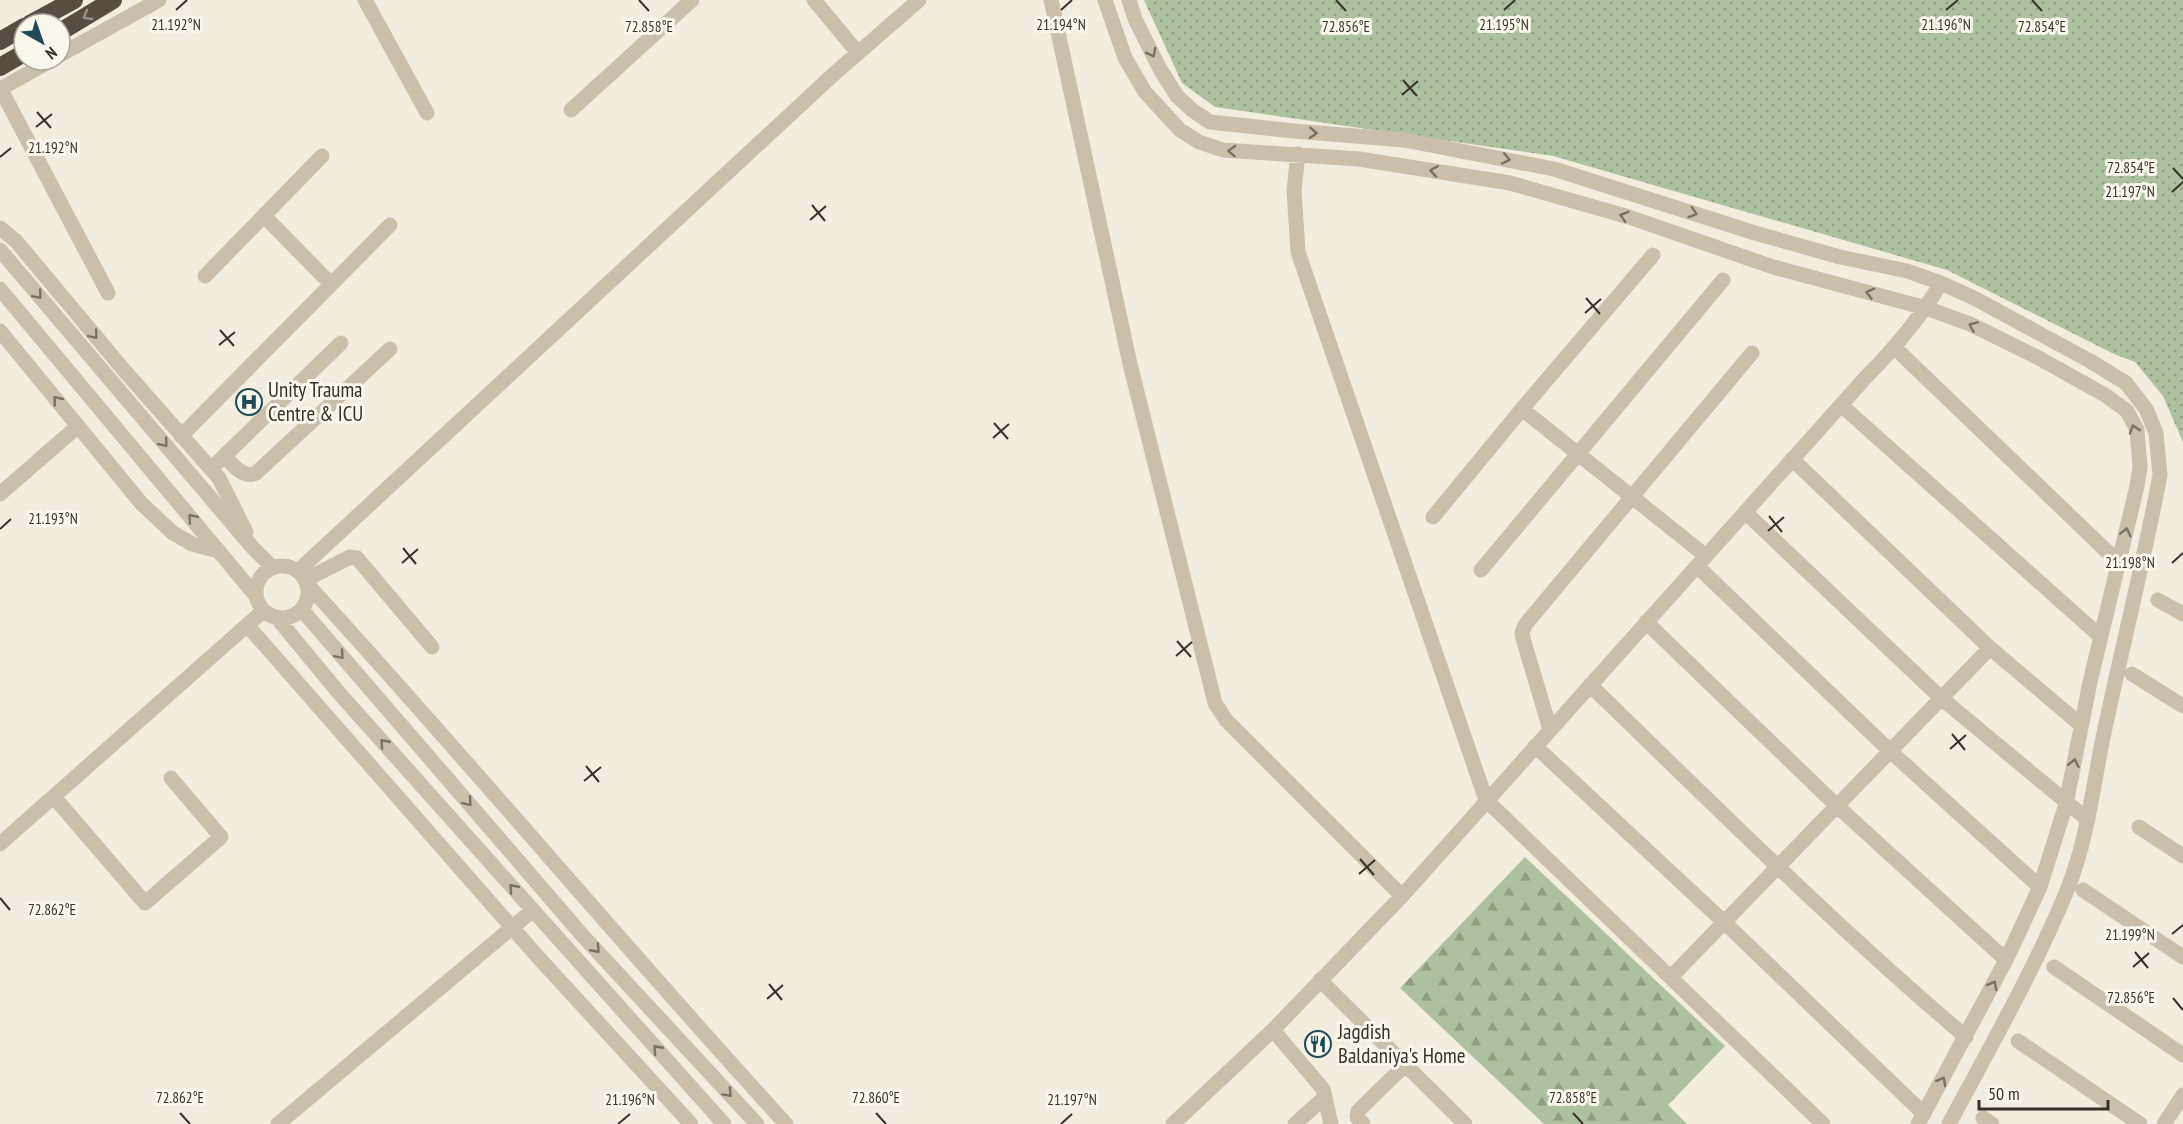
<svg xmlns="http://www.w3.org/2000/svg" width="2183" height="1124" viewBox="0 0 2183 1124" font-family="'PT Sans Narrow',sans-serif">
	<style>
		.grass { fill: url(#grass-dots) }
		.forest { fill: url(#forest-firs) }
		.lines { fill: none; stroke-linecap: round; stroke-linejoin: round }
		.minor { stroke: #cabfab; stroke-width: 15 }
		.highway { stroke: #584d41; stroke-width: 18 }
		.oneway { stroke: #989185 }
		.oneway2 { stroke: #7a7164 }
		.ticks { fill: none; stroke: #38312a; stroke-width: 2 }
		.labels { text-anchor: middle; stroke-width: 6; stroke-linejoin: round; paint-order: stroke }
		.poi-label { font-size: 21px; fill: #38312a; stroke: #f9f6eb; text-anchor: start }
		.ticks-label { font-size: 15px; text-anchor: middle; fill: #38312a; stroke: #f9f6eb; stroke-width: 6; stroke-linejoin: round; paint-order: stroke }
	</style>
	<defs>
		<pattern id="grass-dots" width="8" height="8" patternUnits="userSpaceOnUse" patternTransform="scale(1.5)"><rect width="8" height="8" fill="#aec19f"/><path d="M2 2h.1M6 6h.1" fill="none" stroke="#8f9d82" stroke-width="1.8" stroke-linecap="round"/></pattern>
		<pattern id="forest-firs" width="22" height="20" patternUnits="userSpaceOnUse" patternTransform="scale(1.5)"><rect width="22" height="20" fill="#aec19f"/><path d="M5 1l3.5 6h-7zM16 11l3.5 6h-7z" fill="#8f9d82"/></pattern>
	</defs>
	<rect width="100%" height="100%" fill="#f2edde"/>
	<!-- grass -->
	<path class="grass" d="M1144,0H2183V442L2163,396L2135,362L2114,354L1947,270L1553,156L1215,107L1182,83Z"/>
	<!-- forest -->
	<path class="forest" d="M1525,857L1725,1046L1668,1105L1687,1124H1544L1400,988Z"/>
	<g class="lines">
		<!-- minor -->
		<path class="minor" d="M365,0L427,113
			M814,0L858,53
			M1051,0L1130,364L1215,703L1226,720L1402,896
			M1105,0L1125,58L1145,92L1180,130L1199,142L1223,150L1359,159L1510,183L1629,217L1773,267L1926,308L1970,324L2037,357L2105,395L2127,411L2137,430L2140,467L2137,486L2090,682L2066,804L2040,887L2006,960L1918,1124
			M1129,0L1135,19L1160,69L1177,96L1192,110L1210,122L1294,131L1404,140L1554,169L1755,233L1840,257L1907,271L1941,283L1974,298L2090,361L2126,383L2146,409L2156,433L2160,475C2144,561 2122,647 2104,733C2093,785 2088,837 2068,888C2035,969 1990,1047 1949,1124
			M60,55L159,0
			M0,88L108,293
			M0,89L52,60
			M571,110L692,0
			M1298,154L1294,190L1298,252L1486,800L1823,1124
			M264,216L331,284
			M0,228L16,241L123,369L219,478L246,532
			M0,250L253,548L273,568
			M205,276L322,156
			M0,289L256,596
			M0,331L141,503L173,533L192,544L219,551
			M1895,348L2118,562
			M1841,405L2101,637
			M1522,409L1706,556
			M181,436L390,225
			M224,456C233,465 243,479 256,473L390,349
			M1792,459L1990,648L2081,725
			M218,462L341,343
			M0,494L78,426
			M1745,512L1941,698L2088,820
			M1433,517L1522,409L1653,255
			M256 592a26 26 0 1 1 52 0a26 26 0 1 1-52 0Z
			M1697,566L1890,751L2040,887
			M1481,570L1723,280
			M298,571L835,73L919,0
			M305,580L350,557L357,558L432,647
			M308,585C470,762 624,947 786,1124
			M2158,600L2183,614
			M302,610L583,936L757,1124
			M277,618L339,693L724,1124
			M1646,622L1837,806L2006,960
			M247,625L538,957L691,1124
			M2132,674L2183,706
			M1590,685C1713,804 1835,926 1966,1037
			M1550,729L1524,642L1522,633L1525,625L1752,353
			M1535,746L1724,922L1924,1114
			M54,797L145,903L221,837L171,778
			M2139,827L2183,856
			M0,844L263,611
			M2083,890L2183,957
			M2054,967L2183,1055
			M1671,977L1990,648
			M1320,980L1465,1124
			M1273,1030L1323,1089L1331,1124
			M2018,1041L2140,1124
			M1983,1118L1992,1124
			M278,1124L533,910
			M1173,1124L1273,1030L1402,896L1866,377C1895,348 1920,318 1941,283
			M1295,1124L1325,1097
			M1363,1124L1357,1117L1358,1111L1405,1065
			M2164,1124L2183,1095"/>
		<!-- highway -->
		<path class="highway" d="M30,24L74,0
			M60,32L113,0
			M0,41L24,27
			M0,67L24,53"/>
	</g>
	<!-- one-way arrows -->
	<defs><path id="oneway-chevron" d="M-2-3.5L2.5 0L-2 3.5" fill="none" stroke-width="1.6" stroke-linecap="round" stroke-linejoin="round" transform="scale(1.5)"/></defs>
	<use class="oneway" href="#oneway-chevron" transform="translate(87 16) rotate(149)"/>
	<g class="oneway2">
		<use href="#oneway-chevron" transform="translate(1152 53) rotate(63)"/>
		<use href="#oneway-chevron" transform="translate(1313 133) rotate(4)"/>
		<use href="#oneway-chevron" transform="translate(1232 151) rotate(-177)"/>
		<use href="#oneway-chevron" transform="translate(1506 159) rotate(11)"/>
		<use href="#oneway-chevron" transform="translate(1434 171) rotate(-171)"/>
		<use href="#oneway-chevron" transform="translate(1693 213) rotate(18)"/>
		<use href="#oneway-chevron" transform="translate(1624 216) rotate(-162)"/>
		<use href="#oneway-chevron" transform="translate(1870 293) rotate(-165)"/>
		<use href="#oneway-chevron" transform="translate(38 295) rotate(50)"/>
		<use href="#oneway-chevron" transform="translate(1973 326) rotate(-156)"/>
		<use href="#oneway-chevron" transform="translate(94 335) rotate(50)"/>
		<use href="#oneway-chevron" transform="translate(57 400) rotate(-129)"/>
		<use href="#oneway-chevron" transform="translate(2134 429) rotate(-109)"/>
		<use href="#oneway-chevron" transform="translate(164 443) rotate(50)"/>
		<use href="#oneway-chevron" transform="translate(192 518) rotate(-130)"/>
		<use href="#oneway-chevron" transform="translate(2126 532) rotate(-76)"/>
		<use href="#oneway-chevron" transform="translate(340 655) rotate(49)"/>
		<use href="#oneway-chevron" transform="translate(384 743) rotate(-132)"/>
		<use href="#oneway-chevron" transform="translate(2074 763) rotate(-79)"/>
		<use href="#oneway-chevron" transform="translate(468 802) rotate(49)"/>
		<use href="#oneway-chevron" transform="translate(513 888) rotate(-132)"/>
		<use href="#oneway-chevron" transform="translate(596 949) rotate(48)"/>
		<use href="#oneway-chevron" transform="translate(1993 985) rotate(-62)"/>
		<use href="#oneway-chevron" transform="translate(657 1049) rotate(-132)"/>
		<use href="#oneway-chevron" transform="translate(1942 1081) rotate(-61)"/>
		<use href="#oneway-chevron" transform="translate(728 1093) rotate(47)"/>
	</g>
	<!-- ticks -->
	<path class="ticks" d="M639,0L649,11M1336,0L1346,11M2032,0L2042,11M176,10L187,0M1061,10L1072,0M1504,10L1515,0M1946,10L1958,0M1403,80L1417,96M1402,95L1418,81M37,112L51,128M36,127L52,114M0,157L11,148M2173,168L2183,179M2172,192L2183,182M812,205L825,221M810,220L826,206M1586,298L1600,314M1585,313L1601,299M220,330L234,346M219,345L235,332M994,423L1008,439M993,438L1009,424M1769,516L1782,532M0,529L11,519M1768,531L1784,517M403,548L416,564M402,563L418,549M2172,563L2183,553M1177,641L1191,657M1176,656L1192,642M1952,734L1965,750M1950,749L1966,735M586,766L599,782M584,781L601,767M1360,859L1374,875M1359,874L1375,860M0,898L10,910M2172,934L2183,925M2135,952L2148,968M2133,967L2149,953M769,984L782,1000M2173,998L2183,1010M767,999L783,985M180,1113L190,1124M876,1113L886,1124M1573,1113L1583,1124M618,1124L630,1114M1061,1124L1072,1114"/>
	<!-- icons -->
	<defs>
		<symbol id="hospital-ring" viewBox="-11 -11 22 22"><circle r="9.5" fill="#f9f6eb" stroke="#204958" stroke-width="1.5"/><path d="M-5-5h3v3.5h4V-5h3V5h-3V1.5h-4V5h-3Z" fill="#204958"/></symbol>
		<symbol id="restaurant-ring" viewBox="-11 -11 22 22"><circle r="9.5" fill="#f9f6eb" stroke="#204958" stroke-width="1.5"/><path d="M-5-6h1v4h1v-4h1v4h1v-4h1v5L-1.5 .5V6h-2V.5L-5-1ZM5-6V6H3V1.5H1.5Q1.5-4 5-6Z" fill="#204958"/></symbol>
	</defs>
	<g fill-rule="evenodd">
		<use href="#hospital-ring" x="234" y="387" width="30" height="30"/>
		<use href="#restaurant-ring" x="1303" y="1029" width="30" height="30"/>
	</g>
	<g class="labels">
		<!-- poi labels -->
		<g class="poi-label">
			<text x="268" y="397">Unity Trauma<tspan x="268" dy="24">Centre &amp; ICU</tspan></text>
			<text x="1338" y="1039">Jagdish<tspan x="1338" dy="24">Baldaniya's Home</tspan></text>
		</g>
	</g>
	<g class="ticks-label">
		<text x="176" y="30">21.192°N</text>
		<text x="1061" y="30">21.194°N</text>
		<text x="1504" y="30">21.195°N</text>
		<text x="1946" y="30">21.196°N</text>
		<text x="1346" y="32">72.856°E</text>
		<text x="2042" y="32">72.854°E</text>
		<text x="649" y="32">72.858°E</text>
		<text x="53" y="153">21.192°N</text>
		<text x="2131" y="173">72.854°E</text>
		<text x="2130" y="197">21.197°N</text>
		<text x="53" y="524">21.193°N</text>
		<text x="2130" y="568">21.198°N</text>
		<text x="52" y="915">72.862°E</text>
		<text x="2130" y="940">21.199°N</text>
		<text x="2131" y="1003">72.856°E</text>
		<text x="180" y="1103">72.862°E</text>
		<text x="876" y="1103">72.860°E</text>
		<text x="1573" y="1103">72.858°E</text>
		<text x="630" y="1105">21.196°N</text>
		<text x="1072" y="1105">21.197°N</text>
	</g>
	<!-- north arrow -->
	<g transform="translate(42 42) rotate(140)"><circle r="28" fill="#f9f6eb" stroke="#aca79e" stroke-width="1.5"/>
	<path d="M0-4.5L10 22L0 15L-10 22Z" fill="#204958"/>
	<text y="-9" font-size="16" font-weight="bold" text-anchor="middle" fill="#38312a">N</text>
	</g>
	<!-- scale -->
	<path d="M1979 1100v9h129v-9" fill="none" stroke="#38312a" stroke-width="3"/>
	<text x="1988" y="1100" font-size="18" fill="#38312a" stroke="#f9f6eb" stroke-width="4.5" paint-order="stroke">50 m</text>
</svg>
